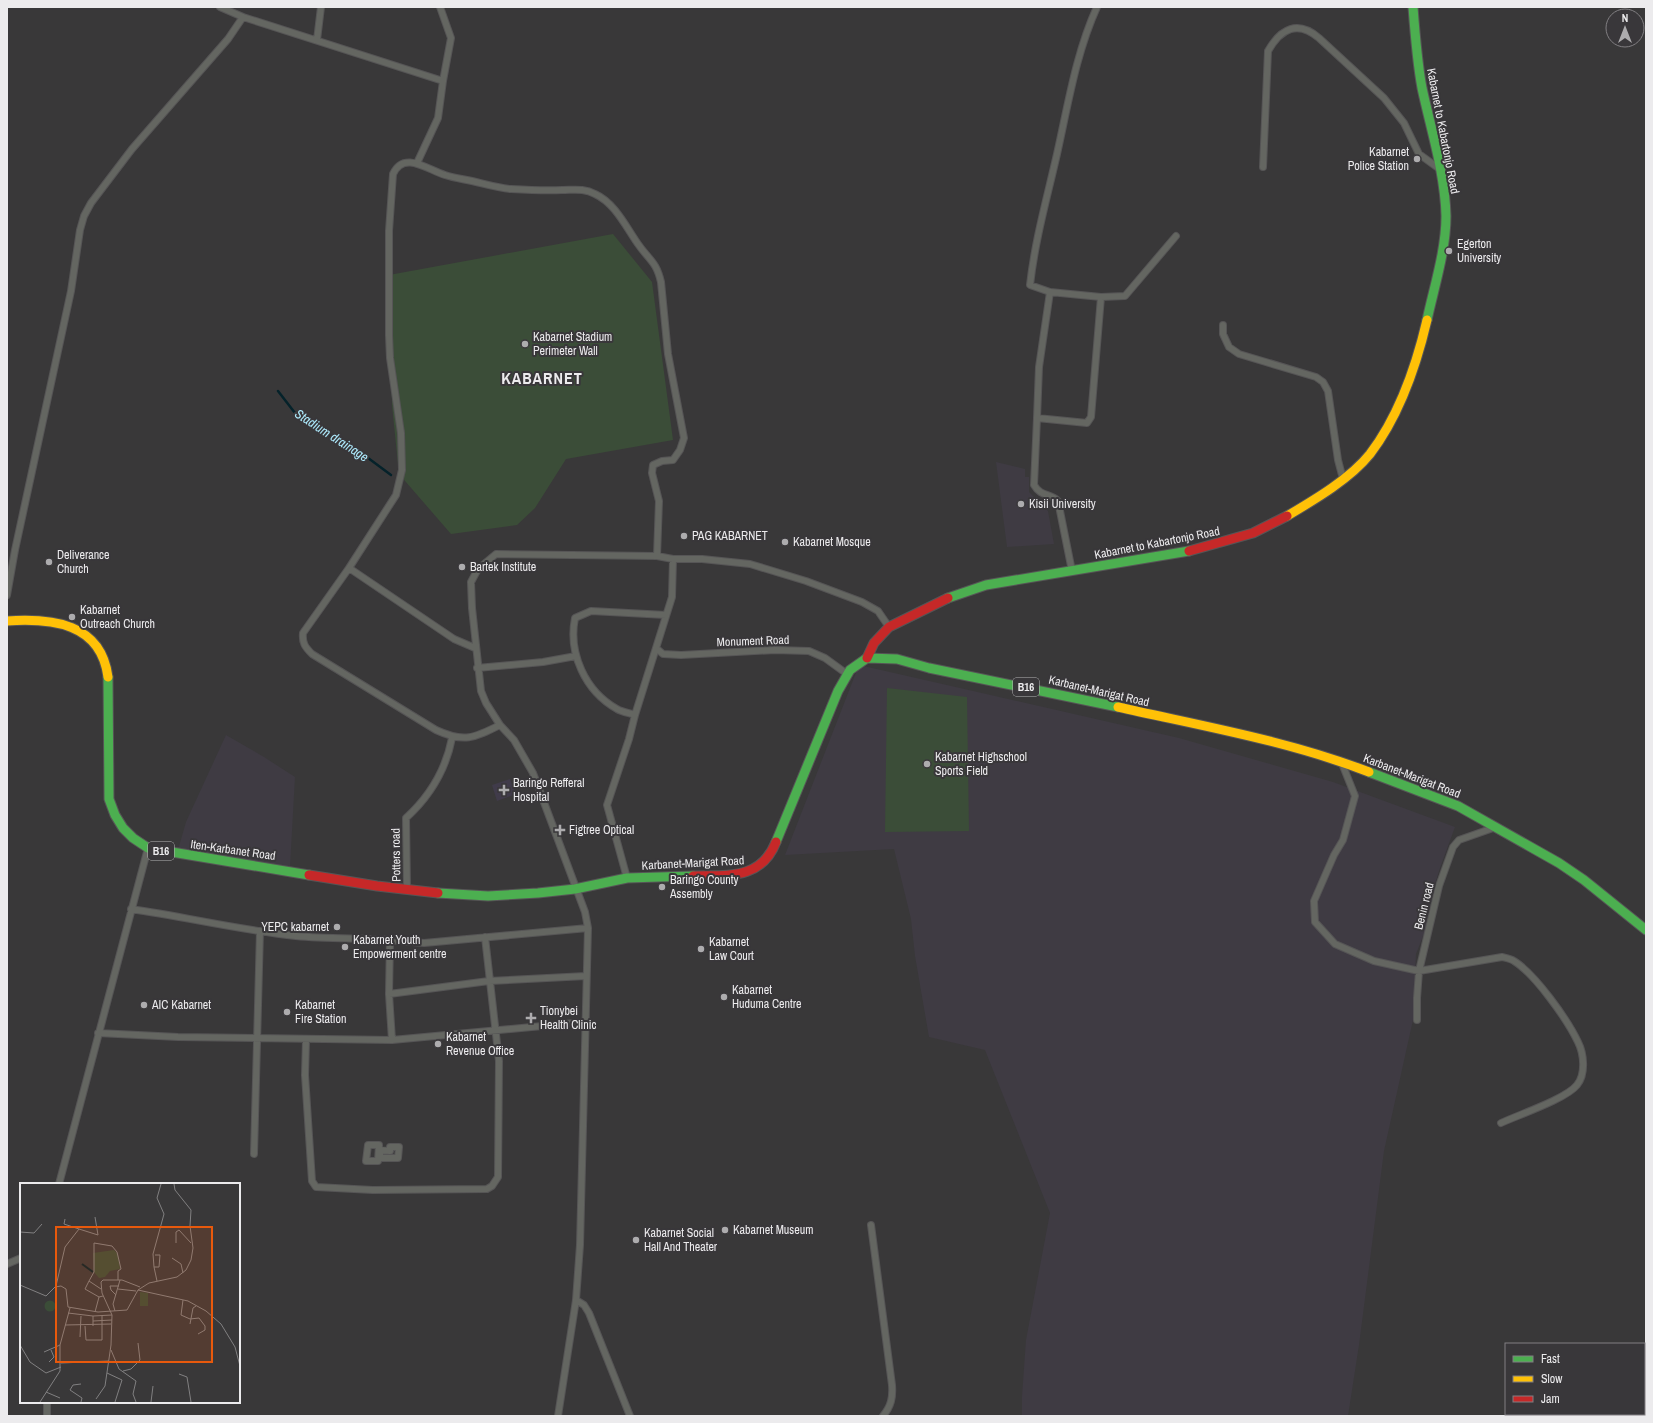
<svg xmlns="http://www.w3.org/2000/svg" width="1653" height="1423" viewBox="0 0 1653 1423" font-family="'Archivo Narrow',sans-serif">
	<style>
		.built { fill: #3f3b43 }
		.medical { fill: #403b4a }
		.green { fill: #3b4d38 }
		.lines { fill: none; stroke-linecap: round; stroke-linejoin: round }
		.stream { stroke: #05222a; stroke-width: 2.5 }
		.street-casing { stroke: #565556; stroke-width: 8 }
		.fast-casing { stroke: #565556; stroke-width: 11 }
		.slow-casing { stroke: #565556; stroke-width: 11 }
		.jam-casing { stroke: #565556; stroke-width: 11 }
		.street { stroke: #646661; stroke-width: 6 }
		.fast { stroke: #4caf50; stroke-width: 9 }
		.slow { stroke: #ffc107; stroke-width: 9 }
		.jam { stroke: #c62828; stroke-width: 9 }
		.poi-dot { fill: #adacae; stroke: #39373a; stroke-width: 1.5 }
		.labels { text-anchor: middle; stroke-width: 4; stroke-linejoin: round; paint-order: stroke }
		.shield { fill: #39373a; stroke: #b6b5b7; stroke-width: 1 }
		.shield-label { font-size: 11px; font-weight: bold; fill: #ecebed }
		.street-label { font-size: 12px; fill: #ecebed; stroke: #39373a }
		.poi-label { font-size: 12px; fill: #ecebed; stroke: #39373a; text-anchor: start }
		.water-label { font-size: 13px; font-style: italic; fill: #aeecfe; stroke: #39373a }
		.district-label { font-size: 16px; font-weight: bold; letter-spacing: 1px; fill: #ecebed; stroke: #39373a }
		.inset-river { fill: none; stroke: #05222a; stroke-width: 2 }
		.inset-road { fill: none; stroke: #818081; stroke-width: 1 }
		.view { fill: #e8590c; fill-opacity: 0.15; stroke: #e8590c; stroke-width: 2 }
		.inset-edge { fill: none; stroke: #ecebed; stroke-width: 2 }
	</style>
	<rect width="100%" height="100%" fill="#393839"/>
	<!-- built -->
	<path class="built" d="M996,462L1025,469V477H1029V492L1048,511L1054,544L1007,547Z
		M859,665L1179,738L1333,782L1455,827L1440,868L1431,896L1427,926L1416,954L1413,1020L1384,1151L1359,1345L1348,1416H1022V1397L1026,1340L1050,1213L985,1050L929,1037L915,956L911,919L894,849L785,855Z
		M226,735L264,757L295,777L290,867L178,850L186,822Z"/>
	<!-- medical -->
	<path class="medical" d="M510,779L516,794L497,801L492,785Z"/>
	<!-- green -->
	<path class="green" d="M613,234L652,282L673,440L566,459L535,508L517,525L451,534L399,474L392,405L389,275Z
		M887,688L967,697L969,831L885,832Z"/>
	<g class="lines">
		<!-- stream -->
		<path class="stream" d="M278,391L295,413L322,431L360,452L391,475"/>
		<defs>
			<path id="street" d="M220,7L243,17
				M317,40L321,7
				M417,163L438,118L443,81
				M1263,167L1268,51C1281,28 1298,20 1319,38L1384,98L1404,123L1419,154L1441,170
				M1050,292L1101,297L1091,417L1087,423L1037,418L1039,367L1050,292L1030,285C1035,240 1047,198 1057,154C1068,105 1076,53 1097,7
				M1101,297L1125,296L1176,236
				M1223,325V334L1229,347L1239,354L1316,377L1323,382L1328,391L1338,460L1343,479
				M1037,418L1034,485C1041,497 1050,493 1058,501L1072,571
				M349,568L303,633C302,643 305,647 312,654L436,730C464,743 474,738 500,725
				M7,595L15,550L71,291L80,230L84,216L91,203L132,149L228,39L243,17L443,81L451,38L440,7
				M475,648L454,639L349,568L396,495L402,470L401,433L390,358L389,335V231L393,174C404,150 428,170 445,175C454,178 463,179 472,181C485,184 498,188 511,189C528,190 546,191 562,190C574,190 584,188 595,194C615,203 626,227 638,244C649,260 656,261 661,282L668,354L684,438L680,450L673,460L662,461L653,465L652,473L659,501L657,556
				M656,648L663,654L681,655L775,650L809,651L825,658L847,674
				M477,668L543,662L576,656
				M635,715C629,713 622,712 617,709C585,691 568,653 575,618L591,611L666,615
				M1341,761L1355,796L1343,840L1334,855L1314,901L1315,922L1335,944L1374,961L1419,971L1502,957C1506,958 1511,959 1514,961C1535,974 1567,1019 1578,1042C1584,1054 1586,1074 1577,1085C1566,1099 1518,1115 1501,1123
				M627,878L607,805L629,739L635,715L672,597L673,559
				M407,889L406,818C429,797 446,769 452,738
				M131,909C186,917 240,930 296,936C327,939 359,938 390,940
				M389,994L489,981L586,976
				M1417,1020V998L1419,971L1439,886L1453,847L1459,840L1496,827
				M98,1033L178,1037L392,1040L585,1022
				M306,1040L305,1075L312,1181L316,1187L373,1190L487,1189L492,1186L498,1177L499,1061L485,937
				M392,1040L389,994L390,940L424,943L588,928
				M368,1145H379L378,1161H366Z
				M390,1147H399L398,1158H380V1150L390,1151Z
				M254,1154L260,931
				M59,1184L148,848
				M871,1225L892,1385C893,1398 891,1406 883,1416
				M7,1264L21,1258
				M576,1300L584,1305L589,1313L630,1416
				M47,1402V1416
				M558,1416L576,1300L580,1245L588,928L585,912L533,773L514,740L500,725L486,703L481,691L472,608L471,582L478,569L496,554L657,556L673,559H702L750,564L806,581L862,602L878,611L889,627"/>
			<path id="fast" d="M1413,7C1415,34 1417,61 1422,88C1431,130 1445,173 1446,216C1446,251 1434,287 1427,320
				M948,598L986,585L1189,551
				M108,677L109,799L115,815L123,828L133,838L148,848L309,875
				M1369,772L1458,806L1559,863L1584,880L1646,930
				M776,842L838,691L850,670L867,658L897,659L929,668L1118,707
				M438,893L488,896L538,893L575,889L627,878L693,876"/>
			<path id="slow" d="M1287,516C1314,500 1350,479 1370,454C1399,416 1416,367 1427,320
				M7,621C52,618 101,623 108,677
				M1118,707C1202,726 1289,741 1369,772"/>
			<path id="jam" d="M1189,551L1253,533L1287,516
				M867,658L874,643L889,627L948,598
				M309,875L377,886L438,893
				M693,876C728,875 761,880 776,842"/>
		</defs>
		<!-- street casing -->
		<use href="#street" class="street-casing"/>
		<!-- fast casing -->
		<use href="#fast" class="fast-casing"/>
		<!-- slow casing -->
		<use href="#slow" class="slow-casing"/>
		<!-- jam casing -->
		<use href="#jam" class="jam-casing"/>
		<!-- street -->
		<use href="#street" class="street"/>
		<!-- fast -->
		<use href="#fast" class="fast"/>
		<!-- slow -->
		<use href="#slow" class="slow"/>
		<!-- jam -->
		<use href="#jam" class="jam"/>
	</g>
	<!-- markers -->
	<g class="poi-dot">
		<circle cx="1417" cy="159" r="4"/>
		<circle cx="1449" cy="251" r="4"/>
		<circle cx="525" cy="344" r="4"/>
		<circle cx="1021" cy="504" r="4"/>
		<circle cx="684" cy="536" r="4"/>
		<circle cx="785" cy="542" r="4"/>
		<circle cx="49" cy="562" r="4"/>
		<circle cx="462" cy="567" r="4"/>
		<circle cx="72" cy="617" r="4"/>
		<circle cx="927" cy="764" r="4"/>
		<path d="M502 784h4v4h4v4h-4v4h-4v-4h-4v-4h4z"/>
		<path d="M558 824h4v4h4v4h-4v4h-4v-4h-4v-4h4z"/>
		<circle cx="662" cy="887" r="4"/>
		<circle cx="337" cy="927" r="4"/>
		<circle cx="345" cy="947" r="4"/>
		<circle cx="701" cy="949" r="4"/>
		<circle cx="724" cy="997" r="4"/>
		<circle cx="144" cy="1005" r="4"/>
		<circle cx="287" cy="1012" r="4"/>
		<path d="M529 1012h4v4h4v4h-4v4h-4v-4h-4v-4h4z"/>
		<circle cx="438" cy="1044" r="4"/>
		<circle cx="725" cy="1230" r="4"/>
		<circle cx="636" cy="1240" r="4"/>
	</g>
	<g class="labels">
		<!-- shield labels -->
		<g class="shield">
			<rect x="1013" y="678" width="26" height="18" rx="3"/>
			<rect x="148" y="842" width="26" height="18" rx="3"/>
		</g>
		<g class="shield-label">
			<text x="1026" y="691">B16</text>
			<text x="161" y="855">B16</text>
		</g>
		<!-- street labels -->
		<g class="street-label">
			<text transform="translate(1443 131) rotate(79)" y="4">Kabarnet to Kabartonjo Road</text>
			<text transform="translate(1157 543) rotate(-11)" y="4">Kabarnet to Kabartonjo Road</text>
			<text transform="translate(753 641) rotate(-2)" y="4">Monument Road</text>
			<text transform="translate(1099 691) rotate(13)" y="4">Karbanet-Marigat Road</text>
			<text transform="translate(1412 776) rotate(21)" y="4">Karbanet-Marigat Road</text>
			<text transform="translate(233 850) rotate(8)" y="4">Iten-Karbanet Road</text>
			<text transform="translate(396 855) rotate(-91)" y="4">Potters road</text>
			<text transform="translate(693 863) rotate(-3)" y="4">Karbanet-Marigat Road</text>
			<text transform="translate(1424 906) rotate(-76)" y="4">Benin road</text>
		</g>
		<!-- poi labels -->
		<g class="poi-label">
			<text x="1409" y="156" text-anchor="end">Kabarnet<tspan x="1409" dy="14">Police Station</tspan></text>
			<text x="1457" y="248">Egerton<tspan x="1457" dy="14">University</tspan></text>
			<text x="533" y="341">Kabarnet Stadium<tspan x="533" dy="14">Perimeter Wall</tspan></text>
			<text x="1029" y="508">Kisii University</text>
			<text x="692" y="540">PAG KABARNET</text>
			<text x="793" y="546">Kabarnet Mosque</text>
			<text x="57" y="559">Deliverance<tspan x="57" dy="14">Church</tspan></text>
			<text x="470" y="571">Bartek Institute</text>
			<text x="80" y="614">Kabarnet<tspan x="80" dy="14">Outreach Church</tspan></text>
			<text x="935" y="761">Kabarnet Highschool<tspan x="935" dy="14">Sports Field</tspan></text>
			<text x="513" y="787">Baringo Refferal<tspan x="513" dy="14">Hospital</tspan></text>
			<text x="569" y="834">Figtree Optical</text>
			<text x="670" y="884">Baringo County<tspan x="670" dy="14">Assembly</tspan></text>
			<text x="329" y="931" text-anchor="end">YEPC kabarnet</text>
			<text x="353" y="944">Kabarnet Youth<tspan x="353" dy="14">Empowerment centre</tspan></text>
			<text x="709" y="946">Kabarnet<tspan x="709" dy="14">Law Court</tspan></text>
			<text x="732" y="994">Kabarnet<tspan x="732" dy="14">Huduma Centre</tspan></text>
			<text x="152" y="1009">AIC Kabarnet</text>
			<text x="295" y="1009">Kabarnet<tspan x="295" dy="14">Fire Station</tspan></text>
			<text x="540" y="1015">Tionybei<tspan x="540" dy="14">Health Clinic</tspan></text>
			<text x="446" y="1041">Kabarnet<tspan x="446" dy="14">Revenue Office</tspan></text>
			<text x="733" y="1234">Kabarnet Museum</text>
			<text x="644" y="1237">Kabarnet Social<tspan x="644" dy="14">Hall And Theater</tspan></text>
		</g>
		<!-- water labels -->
		<g class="water-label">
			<text transform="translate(332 435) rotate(33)" y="5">Stadium drainage</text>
		</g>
		<!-- district labels -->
		<g class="district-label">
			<text x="542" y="384">KABARNET</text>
		</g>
	</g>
	<!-- overview -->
	<g transform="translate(20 1183)">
		<rect width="220" height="220" fill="#393839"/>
		<path d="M94,67L98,71L100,86L90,88L85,94L79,95L74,89L73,70ZM120,109L128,110V123H120ZM24.5 123a5.5 5.5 0 1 1 11 0a5.5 5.5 0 1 1-11 0Z" fill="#3b4d38"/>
		<path class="inset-river" d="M62,81L73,89"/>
		<path class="inset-road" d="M45,36L44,41L59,46M0,49L14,50L22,41M156,60V49L159,47L171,60M135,72H140L139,84H134L133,71L144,31L137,15L141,1M152,75L161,81L163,90M134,84L137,98M69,98L65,106L79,114L83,113M0,102L26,113L35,104L41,103L46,106L48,124L78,129L107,127L118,107L168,118L186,128L201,141L215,164L220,183M36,103L45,64L59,46L78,52L75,34M81,106L69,98L74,89V60L92,63L97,69L101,86L98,88V97M98,106L116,108M118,107L129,100L157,94L166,87L171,77L173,65L170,43L171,27L155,7L154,1M96,112L91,107L90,103H99M163,117L161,132L170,136L179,135L185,143V147L178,151M95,128L93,121L100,97M75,129L79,114M48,130L73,133M73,138L92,137M170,141L173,125L176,123M45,142L91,141M65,143L66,157H82V133M73,143V133L92,132M60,154L61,133M0,162L10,179L26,190L41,184M91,167L99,186L116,198L113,211L116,219M24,169L40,162M29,179L34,174L31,167M41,180L89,178M103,188L111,186L120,177L118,160M87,190L102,197L95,219M159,191L167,194L171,219M61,201L53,202L50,207L62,215L61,219M26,209L40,215M76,216L85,203L91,162L92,132L82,110L81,99L83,97H102L120,104M20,219L40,188V162L50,125M131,219L133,203"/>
		<path class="view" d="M36,44H192V179H36Z"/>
		<rect width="220" height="220" class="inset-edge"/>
	</g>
	<!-- border -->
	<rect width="1653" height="1423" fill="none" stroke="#ecebed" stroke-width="16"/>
	<!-- legend -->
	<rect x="1505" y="1343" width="140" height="72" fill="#39373a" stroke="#817f82"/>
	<rect x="1513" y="1356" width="20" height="6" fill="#4caf50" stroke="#817f82"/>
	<text x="1541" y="1363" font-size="12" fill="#ecebed">Fast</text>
	<rect x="1513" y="1376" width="20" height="6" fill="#ffc107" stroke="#817f82"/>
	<text x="1541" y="1383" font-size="12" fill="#ecebed">Slow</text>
	<rect x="1513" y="1396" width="20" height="6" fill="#c62828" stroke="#817f82"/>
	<text x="1541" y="1403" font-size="12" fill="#ecebed">Jam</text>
	<!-- north arrow -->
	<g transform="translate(1625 28)"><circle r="19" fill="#39373a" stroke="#817f82"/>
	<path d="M0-3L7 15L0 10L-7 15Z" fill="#adacae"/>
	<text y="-6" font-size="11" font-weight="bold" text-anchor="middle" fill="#ecebed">N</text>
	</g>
</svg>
